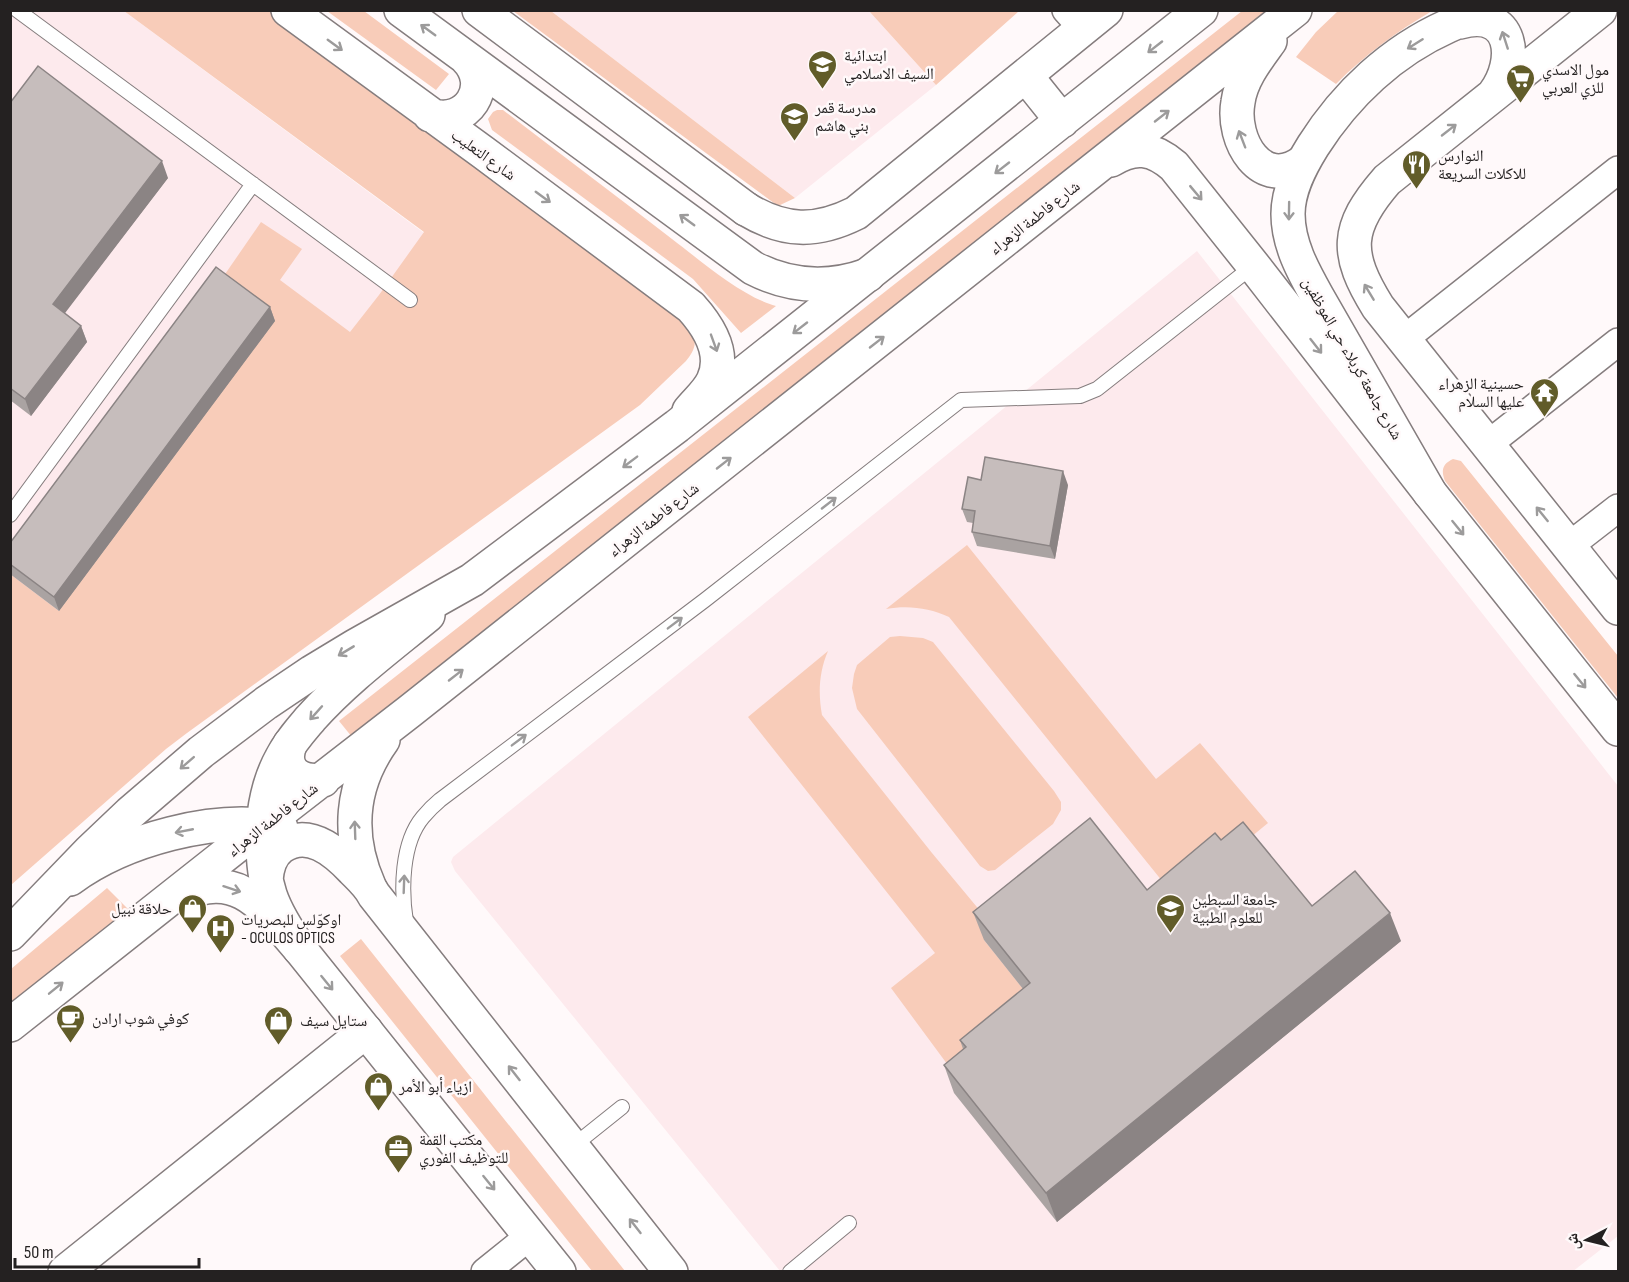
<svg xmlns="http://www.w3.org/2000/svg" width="1629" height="1282" viewBox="0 0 1629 1282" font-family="'Sofia Sans Condensed','Noto Naskh Arabic',sans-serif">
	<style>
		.built { fill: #fdeaed }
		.green { fill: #f8ccb9 }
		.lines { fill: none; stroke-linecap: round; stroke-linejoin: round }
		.service-casing { stroke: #857d7e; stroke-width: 16 }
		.minor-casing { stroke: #857d7e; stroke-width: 30 }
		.tertiary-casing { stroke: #857d7e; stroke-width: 36 }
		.secondary-casing { stroke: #857d7e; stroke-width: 36 }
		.primary-casing { stroke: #857d7e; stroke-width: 36 }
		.trunk-casing { stroke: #857d7e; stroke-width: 36 }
		.service { stroke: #fff; stroke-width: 14 }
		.minor { stroke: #fff; stroke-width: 27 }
		.tertiary { stroke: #fff; stroke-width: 33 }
		.secondary { stroke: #fff; stroke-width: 33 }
		.primary { stroke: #fff; stroke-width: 33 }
		.trunk { stroke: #fff; stroke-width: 33 }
		.wall { fill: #aaa3a2 }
		.shaded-wall { fill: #8b8484 }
		.building { fill: #c6bdbc; stroke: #8b8484; stroke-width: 1.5 }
		.oneway { stroke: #9c9b9b }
		.labels { text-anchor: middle; stroke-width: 5; stroke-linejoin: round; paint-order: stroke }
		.poi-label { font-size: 16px; fill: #242121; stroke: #fff9fa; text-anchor: start }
		.street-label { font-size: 16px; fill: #242121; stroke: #fff9fa }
	</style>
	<rect width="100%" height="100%" fill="#fff9fa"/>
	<!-- built -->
	<path class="built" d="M11,11H124L466,264L11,688Z
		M551,11H869L936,85L795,198Z
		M1197,251L1618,786V1236L1572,1272L780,1271L455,871L451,862L453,857Z"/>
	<!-- green -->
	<path class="green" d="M124,11H275L671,304C677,312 692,330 694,338C697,346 691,355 686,361L640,405L187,733L166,749L11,885L10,574L59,611L221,280L261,222L302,249L280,280L350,332L379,295L424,232Z
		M327,11H364L449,74L436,90Z
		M513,11H551L795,198L778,206Z
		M869,11H1019L936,85Z
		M1242,11H1267L352,737L339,721Z
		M1338,11V10L1432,11C1396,32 1366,54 1336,84L1296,57L1316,32Z
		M497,110H503C559,153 616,196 672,239C700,260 742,297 776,306L741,333L693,279L492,130L488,119L493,112Z
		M1453,459L1461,461L1465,466L1618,656V698L1445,481C1441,471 1442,464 1453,459Z
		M967,545L1156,779L1200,743L1268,823L1240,846L1171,892L949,617C929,608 909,605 886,609Z
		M900,636L923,638L933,642L1054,791L1061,802V810L1053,824L995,870L988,871L980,866L857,709L852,688L854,674L857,665L890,637Z
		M828,651C819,672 818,693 822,715L932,853L996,930L984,940L1032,1000L953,1072L891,988L935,953L748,717Z
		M107,888L128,909L11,1004V969Z
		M361,939L625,1271H592L340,956Z"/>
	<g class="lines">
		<defs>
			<path id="service" d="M17,10L410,300
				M10,515L253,184
				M406,922C401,891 401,843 423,817C428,811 434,805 440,800L705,600L961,400L1080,396L1097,389L1253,266
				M572,1147L622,1107
				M790,1272L849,1223"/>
			<path id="minor" d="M1066,10L1083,29
				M1403,340L1618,170
				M1487,445L1618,342
				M1569,546L1618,508
				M485,1272L531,1235"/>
			<path id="tertiary" d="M479,10L746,209
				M65,1272L366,1031"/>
			<path id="secondary" d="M288,10L484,153L691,307C709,327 726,354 713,381C708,392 697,401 689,411
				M401,10L753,268C790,287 829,289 868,275
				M430,115C467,127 494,86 466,58
				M746,209C784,232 816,233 856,213L1106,10"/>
			<path id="primary" d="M1487,10C1474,15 1461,20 1448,26C1392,51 1346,94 1313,146C1300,167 1288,190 1288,214C1288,244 1303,271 1317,296L1430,493L1618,729
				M1600,10L1387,180C1345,228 1345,254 1378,307L1618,608
				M1460,22C1514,7 1519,61 1494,94
				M428,615C388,648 346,679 311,718C300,731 289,743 281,759C269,781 263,809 263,834C262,886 271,907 300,949L559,1272
				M70,879C123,840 216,814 281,828
				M266,880C267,867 270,855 281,847C308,828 335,851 353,870C361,878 369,885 374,895L671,1272"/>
			<path id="trunk" d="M1270,41C1257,59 1241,79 1238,102C1231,140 1261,192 1303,162
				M1026,76L1062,121
				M1111,160C1135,145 1153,148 1174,166L1253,265L1430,493
				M290,744C281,770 298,783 323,780
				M369,886C347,836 350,786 383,740
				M181,895C240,868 264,908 300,949
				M10,934L90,851L130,813L201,752L266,703L312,672L355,646L472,580L677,426L1201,10
				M10,1025L263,825L410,711L1295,10"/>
		</defs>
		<!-- service casing -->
		<use href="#service" class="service-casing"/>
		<!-- minor casing -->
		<use href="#minor" class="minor-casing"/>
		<!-- tertiary casing -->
		<use href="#tertiary" class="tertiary-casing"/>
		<!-- secondary casing -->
		<use href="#secondary" class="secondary-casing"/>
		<!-- primary casing -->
		<use href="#primary" class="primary-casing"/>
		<!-- trunk casing -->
		<use href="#trunk" class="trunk-casing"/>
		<!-- service -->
		<use href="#service" class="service"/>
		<!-- minor -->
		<use href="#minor" class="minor"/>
		<!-- tertiary -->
		<use href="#tertiary" class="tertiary"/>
		<!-- secondary -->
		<use href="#secondary" class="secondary"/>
		<!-- primary -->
		<use href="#primary" class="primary"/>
		<!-- trunk -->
		<use href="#trunk" class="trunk"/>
	</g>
	<!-- wall -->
	<path class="wall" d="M10,103L168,178L64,313L81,326L87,342L31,416L10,400Z
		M270,307L275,321L59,611L10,574V543Z
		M981,480L1068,485L1055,559L977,546L972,532L973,523L967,522L962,509Z
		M1221,840L1312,906L1401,941L1057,1222L954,1093L944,1065L963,1049L960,1040L1023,989L984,940L973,912L1147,890Z"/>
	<!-- shaded-wall -->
	<path class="shaded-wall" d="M162,161L168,178L59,321L53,304Z
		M270,307L275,321L59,611L54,597Z
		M81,326L87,342L31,416L25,399Z
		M1063,471L1068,485L1055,559L1050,546Z
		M1390,913L1401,941L1057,1222L1046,1193Z"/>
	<!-- building -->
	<path class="building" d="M38,66L162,161L53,304L81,326L25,399L10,388V103Z
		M216,267L270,307L54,597L10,564V543Z
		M985,457L1063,471L1050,546L972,532L975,511L962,509L968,477L981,480Z
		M1090,818L1147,890L1215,833L1221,840L1243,822L1312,906L1355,871L1390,913L1046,1193L944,1065L966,1047L960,1040L1030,983L973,912Z"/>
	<!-- one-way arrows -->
	<defs><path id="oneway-shaft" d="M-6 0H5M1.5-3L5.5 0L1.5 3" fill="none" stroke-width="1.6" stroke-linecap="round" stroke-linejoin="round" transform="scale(1.5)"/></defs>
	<g class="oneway">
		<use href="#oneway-shaft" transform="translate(428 30) rotate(-144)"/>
		<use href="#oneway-shaft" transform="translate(1505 40) rotate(-108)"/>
		<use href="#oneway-shaft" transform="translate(1415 44) rotate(148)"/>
		<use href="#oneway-shaft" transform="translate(335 45) rotate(36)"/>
		<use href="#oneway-shaft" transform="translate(1155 47) rotate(142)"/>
		<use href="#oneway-shaft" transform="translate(1162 116) rotate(-38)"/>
		<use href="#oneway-shaft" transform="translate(1449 130) rotate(-38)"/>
		<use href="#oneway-shaft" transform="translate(1242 139) rotate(-111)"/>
		<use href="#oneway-shaft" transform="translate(1002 168) rotate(142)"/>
		<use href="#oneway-shaft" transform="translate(1196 193) rotate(50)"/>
		<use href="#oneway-shaft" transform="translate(543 197) rotate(36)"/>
		<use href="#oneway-shaft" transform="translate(1289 211) rotate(91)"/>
		<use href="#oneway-shaft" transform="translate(687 220) rotate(-144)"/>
		<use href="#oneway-shaft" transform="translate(1369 292) rotate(-121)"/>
		<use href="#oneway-shaft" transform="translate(800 328) rotate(142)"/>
		<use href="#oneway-shaft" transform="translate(877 342) rotate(-38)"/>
		<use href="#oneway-shaft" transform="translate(714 343) rotate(70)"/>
		<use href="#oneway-shaft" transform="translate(1316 346) rotate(52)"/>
		<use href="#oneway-shaft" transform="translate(630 462) rotate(143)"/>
		<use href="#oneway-shaft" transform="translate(724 463) rotate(-38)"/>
		<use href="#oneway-shaft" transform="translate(829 503) rotate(-38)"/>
		<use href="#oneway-shaft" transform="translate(1542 514) rotate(-129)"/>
		<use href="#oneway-shaft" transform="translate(1458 528) rotate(51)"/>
		<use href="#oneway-shaft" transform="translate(675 623) rotate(-37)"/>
		<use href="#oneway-shaft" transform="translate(346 651) rotate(149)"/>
		<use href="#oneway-shaft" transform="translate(456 675) rotate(-38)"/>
		<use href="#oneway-shaft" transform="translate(1580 681) rotate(51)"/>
		<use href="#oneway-shaft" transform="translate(316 713) rotate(132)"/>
		<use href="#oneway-shaft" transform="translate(519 740) rotate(-37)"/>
		<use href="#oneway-shaft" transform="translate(187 763) rotate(139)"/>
		<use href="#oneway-shaft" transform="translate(355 830) rotate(-92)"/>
		<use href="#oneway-shaft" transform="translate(184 831) rotate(169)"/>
		<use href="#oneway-shaft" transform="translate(404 884) rotate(-88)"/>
		<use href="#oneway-shaft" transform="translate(232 889) rotate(18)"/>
		<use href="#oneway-shaft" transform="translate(327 983) rotate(51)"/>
		<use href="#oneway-shaft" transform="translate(56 988) rotate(-39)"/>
		<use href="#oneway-shaft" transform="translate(514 1073) rotate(-128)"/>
		<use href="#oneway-shaft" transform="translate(489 1183) rotate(51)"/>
		<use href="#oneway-shaft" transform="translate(635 1226) rotate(-128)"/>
	</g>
	<!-- icons -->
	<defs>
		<symbol id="school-pin" viewBox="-11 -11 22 30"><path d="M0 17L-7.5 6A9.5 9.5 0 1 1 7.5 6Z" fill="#615c29" stroke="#fff9fa"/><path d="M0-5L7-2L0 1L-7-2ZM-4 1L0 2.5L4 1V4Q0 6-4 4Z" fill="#fff"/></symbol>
		<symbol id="supermarket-pin" viewBox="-11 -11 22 30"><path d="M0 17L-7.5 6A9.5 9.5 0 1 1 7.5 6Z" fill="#615c29" stroke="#fff9fa"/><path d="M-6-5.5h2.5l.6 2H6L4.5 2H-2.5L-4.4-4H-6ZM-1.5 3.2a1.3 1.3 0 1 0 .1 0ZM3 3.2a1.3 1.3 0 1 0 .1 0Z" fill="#fff"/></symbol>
		<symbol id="restaurant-pin" viewBox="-11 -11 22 30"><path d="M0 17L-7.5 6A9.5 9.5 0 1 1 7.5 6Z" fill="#615c29" stroke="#fff9fa"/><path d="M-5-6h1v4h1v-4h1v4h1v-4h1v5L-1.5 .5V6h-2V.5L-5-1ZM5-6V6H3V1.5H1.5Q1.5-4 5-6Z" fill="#fff"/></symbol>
		<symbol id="temple-pin" viewBox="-11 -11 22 30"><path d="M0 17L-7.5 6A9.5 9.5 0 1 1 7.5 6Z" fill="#615c29" stroke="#fff9fa"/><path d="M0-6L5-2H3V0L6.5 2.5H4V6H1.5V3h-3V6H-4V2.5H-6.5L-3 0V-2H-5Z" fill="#fff"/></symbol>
		<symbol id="shop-pin" viewBox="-11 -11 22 30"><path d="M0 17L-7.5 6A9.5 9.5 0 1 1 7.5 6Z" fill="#615c29" stroke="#fff9fa"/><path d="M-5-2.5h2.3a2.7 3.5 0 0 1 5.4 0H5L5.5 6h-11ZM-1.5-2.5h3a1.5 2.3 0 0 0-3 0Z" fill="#fff"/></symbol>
		<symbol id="university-pin" viewBox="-11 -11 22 30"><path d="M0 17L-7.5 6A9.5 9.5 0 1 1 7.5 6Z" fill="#615c29" stroke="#fff9fa"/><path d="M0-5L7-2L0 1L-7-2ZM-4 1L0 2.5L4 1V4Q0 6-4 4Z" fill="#fff"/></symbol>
		<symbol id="hospital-pin" viewBox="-11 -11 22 30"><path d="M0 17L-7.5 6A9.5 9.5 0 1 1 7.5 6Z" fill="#615c29" stroke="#fff9fa"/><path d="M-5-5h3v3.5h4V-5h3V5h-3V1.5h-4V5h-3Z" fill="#fff"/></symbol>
		<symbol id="cafe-pin" viewBox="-11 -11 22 30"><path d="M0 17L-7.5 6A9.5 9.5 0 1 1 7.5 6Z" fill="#615c29" stroke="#fff9fa"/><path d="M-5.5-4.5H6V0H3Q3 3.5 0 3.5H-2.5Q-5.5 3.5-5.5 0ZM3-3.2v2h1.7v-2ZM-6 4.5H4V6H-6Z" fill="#fff"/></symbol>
		<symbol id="office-pin" viewBox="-11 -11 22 30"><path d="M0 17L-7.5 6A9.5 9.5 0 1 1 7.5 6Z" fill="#615c29" stroke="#fff9fa"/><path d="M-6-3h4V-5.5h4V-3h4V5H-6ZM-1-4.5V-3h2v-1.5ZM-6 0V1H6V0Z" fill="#fff"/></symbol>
	</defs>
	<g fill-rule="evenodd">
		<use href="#school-pin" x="806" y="48" width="33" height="45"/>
		<use href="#supermarket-pin" x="1504" y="62" width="33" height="45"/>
		<use href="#school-pin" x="778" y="100" width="33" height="45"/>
		<use href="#restaurant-pin" x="1400" y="148" width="33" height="45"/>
		<use href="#temple-pin" x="1528" y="376" width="33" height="45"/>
		<use href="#shop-pin" x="176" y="892" width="33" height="45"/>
		<use href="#university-pin" x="1154" y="892" width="33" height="45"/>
		<use href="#hospital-pin" x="204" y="912" width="33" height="45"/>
		<use href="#cafe-pin" x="54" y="1002" width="33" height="45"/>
		<use href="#shop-pin" x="262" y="1004" width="33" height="45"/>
		<use href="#shop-pin" x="362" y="1070" width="33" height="45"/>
		<use href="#office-pin" x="382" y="1132" width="33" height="45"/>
	</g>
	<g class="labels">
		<!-- poi labels -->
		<g class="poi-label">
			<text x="844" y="61">ابتدائية<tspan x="844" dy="18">السيف الاسلامي</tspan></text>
			<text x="1542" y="75">مول الاسدي<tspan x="1542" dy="18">للزي العربي</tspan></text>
			<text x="815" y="113">مدرسة قمر<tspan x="815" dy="18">بني هاشم</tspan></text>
			<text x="1438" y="161">النوارس<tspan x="1438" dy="18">للاكلات السريعة</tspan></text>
			<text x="1524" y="389" text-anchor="end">حسينية الزهراء<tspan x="1524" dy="18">عليها السلام</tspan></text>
			<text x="1192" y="905">جامعة السبطين<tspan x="1192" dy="18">للعلوم الطبية</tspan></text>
			<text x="172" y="914" text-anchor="end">حلاقة نبيل</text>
			<text x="241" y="925">اوكوّلس للبصريات<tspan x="241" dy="18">- OCULOS OPTICS</tspan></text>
			<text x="92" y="1024">كوفي شوب ارادن</text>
			<text x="300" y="1026">ستايل سيف</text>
			<text x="399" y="1092">ازياء أبو الأمر</text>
			<text x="419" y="1145">مكتب القمة<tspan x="419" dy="18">للتوظيف الفوري</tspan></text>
		</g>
		<!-- street labels -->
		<g class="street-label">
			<text transform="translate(484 154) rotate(36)" y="6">شارع التعليب</text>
			<text transform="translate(1034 217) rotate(-38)" y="6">شارع فاطمة الزهراء</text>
			<text transform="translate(1353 358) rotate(60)" y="6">شارع جامعة كربلاء حي الموظفين</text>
			<text transform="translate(653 519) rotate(-38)" y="6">شارع فاطمة الزهراء</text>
			<text transform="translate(272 819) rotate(-38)" y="6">شارع فاطمة الزهراء</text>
		</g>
	</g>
	<!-- border -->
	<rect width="1629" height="1282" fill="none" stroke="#242121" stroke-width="24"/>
	<!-- north arrow -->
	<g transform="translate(1587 1240) rotate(263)" stroke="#fff9fa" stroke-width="4.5" paint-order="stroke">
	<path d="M0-4.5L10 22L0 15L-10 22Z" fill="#242121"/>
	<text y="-9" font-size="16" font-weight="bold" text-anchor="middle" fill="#242121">ش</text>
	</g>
	<!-- scale -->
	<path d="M15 1258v9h184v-9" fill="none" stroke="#242121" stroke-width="3"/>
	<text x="24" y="1258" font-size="18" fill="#242121" stroke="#fff9fa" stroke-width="4.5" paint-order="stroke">50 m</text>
</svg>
